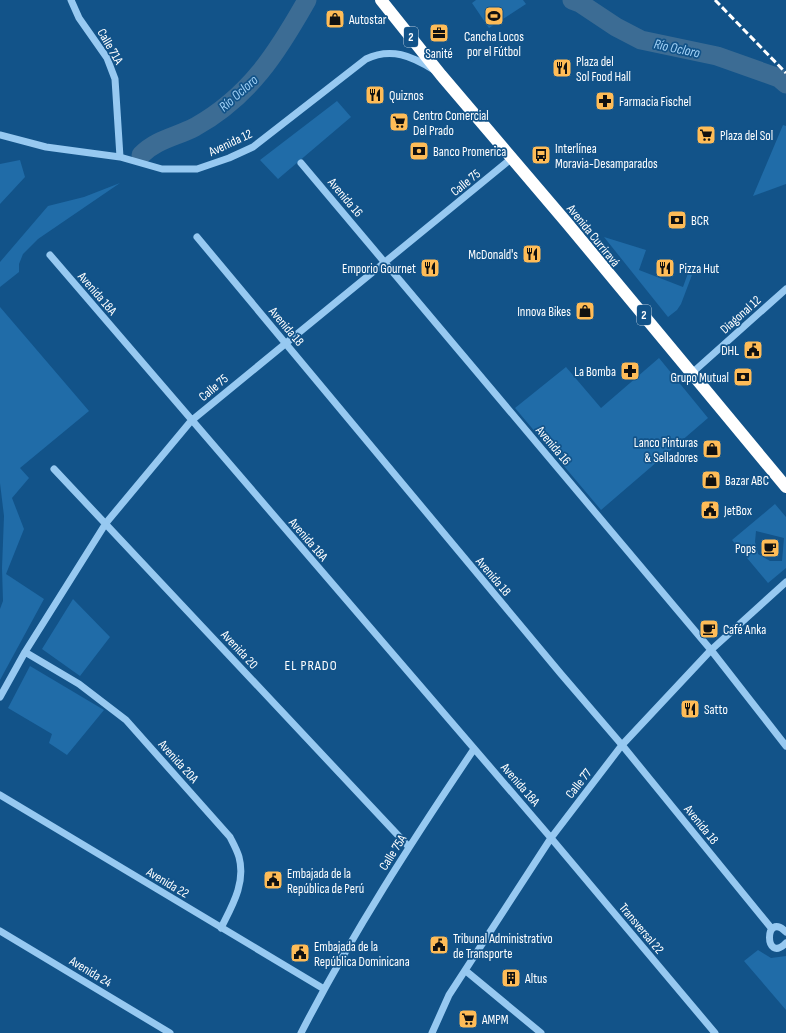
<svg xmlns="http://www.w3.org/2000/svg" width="786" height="1033" viewBox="0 0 786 1033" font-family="'Sofia Sans Condensed',sans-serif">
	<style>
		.green { fill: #206ca8; fill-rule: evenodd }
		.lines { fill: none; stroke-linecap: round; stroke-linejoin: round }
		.river { stroke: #3c6c94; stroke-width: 19 }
		.minor { stroke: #97c9f1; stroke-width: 7 }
		.highway { stroke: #fff; stroke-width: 12 }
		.rail { stroke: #fff; stroke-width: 3; stroke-dasharray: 7 3; stroke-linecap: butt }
		.labels { text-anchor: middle; stroke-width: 3.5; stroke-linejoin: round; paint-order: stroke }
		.shield { fill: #125389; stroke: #b8cbdc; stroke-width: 1 }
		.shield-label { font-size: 12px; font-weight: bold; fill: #fff }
		.poi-label { font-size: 13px; fill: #fff; stroke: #125389; text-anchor: start }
		.street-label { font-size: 13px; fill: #fff; stroke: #125389 }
		.water-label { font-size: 14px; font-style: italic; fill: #a3d3f8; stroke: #125389 }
		.neighbourhood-label { font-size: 14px; letter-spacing: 1px; fill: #fff; stroke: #125389 }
	</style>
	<rect width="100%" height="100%" fill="#125389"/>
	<!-- green -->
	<path class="green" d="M476,0H523L526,4L489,28L472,3Z
		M337,101L351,117L278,179L260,160Z
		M783,125L786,126V184L753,196Z
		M20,160L25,177L0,204V164Z
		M120,183L38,239L23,254L19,264V272L0,287V262L48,206L84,197Z
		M604,237L646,250L639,270L683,287L691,265L695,267L681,304L677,310L668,317Z
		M0,307L89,411L20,468L29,478L12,498L24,529L6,574L44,599L0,680V609L3,601L2,568L4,516L0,483Z
		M659,358L708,418L601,510L515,408L566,367L601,408Z
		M775,504L786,517V568L768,583L732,540ZM756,531L784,538L782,561H770L758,554L755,542Z
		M73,599L110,637L80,676L42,649Z
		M30,666L104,710L67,755L49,743L52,734L8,708Z
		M758,950L771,958L786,956V1010L744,961Z"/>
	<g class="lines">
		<!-- river -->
		<path class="river" d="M572,0L580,3L616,27L641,40L717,56L779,78L786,84
			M141,155C157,139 176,137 195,127C250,96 277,53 307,0"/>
		<!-- minor -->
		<path class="minor" d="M71,0L79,18L107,58L115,79L120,157
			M0,135L46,147L120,157L162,169H197L229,158L253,147L366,59C391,47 412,56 434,70
			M301,163L711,650L786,746
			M197,237L561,674L622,745L772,929
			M50,255L551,838L715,1033
			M692,373L786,289
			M54,469L409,847
			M25,652L79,684L126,720L230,837C233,843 237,850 239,857C246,883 232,906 221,928
			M0,697L25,652L106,523L191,421L512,158
			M0,795L324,989
			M0,931L170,1033
			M786,932C764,910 764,965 786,943
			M466,971L541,1033
			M301,1033C352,934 412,841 474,749
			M432,1033L449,995L551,838L622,745L711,650L786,582"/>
		<!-- highway -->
		<path class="highway" d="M381,0L441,75L567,223L786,487"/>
		<!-- rail -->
		<path class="rail" d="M715,0L786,73"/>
	</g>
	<!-- icons -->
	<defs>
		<symbol id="stadium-square" viewBox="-11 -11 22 22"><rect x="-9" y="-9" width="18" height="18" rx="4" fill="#ffbc57" stroke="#125389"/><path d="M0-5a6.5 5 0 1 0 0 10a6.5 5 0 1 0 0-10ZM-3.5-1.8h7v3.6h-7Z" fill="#111"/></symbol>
		<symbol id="shop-square" viewBox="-11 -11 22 22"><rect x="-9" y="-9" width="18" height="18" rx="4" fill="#ffbc57" stroke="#125389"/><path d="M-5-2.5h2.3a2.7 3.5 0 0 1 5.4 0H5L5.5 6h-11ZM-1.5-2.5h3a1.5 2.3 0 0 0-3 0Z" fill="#111"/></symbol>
		<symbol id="office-square" viewBox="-11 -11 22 22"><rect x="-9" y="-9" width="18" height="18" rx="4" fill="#ffbc57" stroke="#125389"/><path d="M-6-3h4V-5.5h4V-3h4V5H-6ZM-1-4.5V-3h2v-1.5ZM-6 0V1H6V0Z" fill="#111"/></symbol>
		<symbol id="restaurant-square" viewBox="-11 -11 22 22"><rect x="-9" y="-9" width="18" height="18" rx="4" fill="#ffbc57" stroke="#125389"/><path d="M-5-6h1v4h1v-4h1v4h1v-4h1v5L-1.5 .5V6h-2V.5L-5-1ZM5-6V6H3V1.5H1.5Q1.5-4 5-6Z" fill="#111"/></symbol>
		<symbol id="pharmacy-square" viewBox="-11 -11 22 22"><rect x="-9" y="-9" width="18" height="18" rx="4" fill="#ffbc57" stroke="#125389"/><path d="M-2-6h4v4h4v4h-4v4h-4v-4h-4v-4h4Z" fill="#111"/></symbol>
		<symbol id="supermarket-square" viewBox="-11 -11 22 22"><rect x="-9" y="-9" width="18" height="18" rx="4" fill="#ffbc57" stroke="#125389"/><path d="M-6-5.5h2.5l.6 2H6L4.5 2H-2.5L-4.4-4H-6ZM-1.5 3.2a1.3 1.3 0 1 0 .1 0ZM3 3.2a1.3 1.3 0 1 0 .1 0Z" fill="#111"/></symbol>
		<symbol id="bank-square" viewBox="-11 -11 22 22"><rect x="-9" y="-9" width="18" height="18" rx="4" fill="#ffbc57" stroke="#125389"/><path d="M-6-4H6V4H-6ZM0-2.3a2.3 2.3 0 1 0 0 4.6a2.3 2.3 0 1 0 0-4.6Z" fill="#111"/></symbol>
		<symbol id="bus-square" viewBox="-11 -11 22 22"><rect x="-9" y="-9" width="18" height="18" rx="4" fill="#ffbc57" stroke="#125389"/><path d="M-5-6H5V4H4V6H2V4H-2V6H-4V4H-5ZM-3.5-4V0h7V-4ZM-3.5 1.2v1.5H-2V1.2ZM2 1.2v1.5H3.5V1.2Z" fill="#111"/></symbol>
		<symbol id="civic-square" viewBox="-11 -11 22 22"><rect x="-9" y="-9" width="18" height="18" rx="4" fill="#ffbc57" stroke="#125389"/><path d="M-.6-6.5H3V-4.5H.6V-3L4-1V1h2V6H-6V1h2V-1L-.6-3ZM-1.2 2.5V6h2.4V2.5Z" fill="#111"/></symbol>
		<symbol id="cafe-square" viewBox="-11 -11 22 22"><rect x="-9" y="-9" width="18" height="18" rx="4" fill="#ffbc57" stroke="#125389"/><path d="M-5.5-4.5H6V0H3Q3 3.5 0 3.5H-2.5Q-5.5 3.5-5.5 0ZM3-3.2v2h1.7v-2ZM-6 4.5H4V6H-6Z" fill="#111"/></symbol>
		<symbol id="building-square" viewBox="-11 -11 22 22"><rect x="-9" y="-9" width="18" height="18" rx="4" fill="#ffbc57" stroke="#125389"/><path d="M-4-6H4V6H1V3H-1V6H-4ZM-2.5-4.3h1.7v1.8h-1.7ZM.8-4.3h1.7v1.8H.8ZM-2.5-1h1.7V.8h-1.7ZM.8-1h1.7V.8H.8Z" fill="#111"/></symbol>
	</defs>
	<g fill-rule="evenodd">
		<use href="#stadium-square" x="483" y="5" width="22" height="22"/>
		<use href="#shop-square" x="324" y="8" width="22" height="22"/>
		<use href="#office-square" x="428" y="22" width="22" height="22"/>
		<use href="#restaurant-square" x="551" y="57" width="22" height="22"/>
		<use href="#restaurant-square" x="364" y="84" width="22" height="22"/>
		<use href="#pharmacy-square" x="594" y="90" width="22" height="22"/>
		<use href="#supermarket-square" x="388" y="111" width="22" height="22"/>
		<use href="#supermarket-square" x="695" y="124" width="22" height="22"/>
		<use href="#bank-square" x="408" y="140" width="22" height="22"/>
		<use href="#bus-square" x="530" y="144" width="22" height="22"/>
		<use href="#bank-square" x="666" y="209" width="22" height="22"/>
		<use href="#restaurant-square" x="521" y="243" width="22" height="22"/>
		<use href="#restaurant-square" x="419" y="257" width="22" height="22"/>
		<use href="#restaurant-square" x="654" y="257" width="22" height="22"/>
		<use href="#shop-square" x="574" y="300" width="22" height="22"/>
		<use href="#civic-square" x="742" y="339" width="22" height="22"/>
		<use href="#pharmacy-square" x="619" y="360" width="22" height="22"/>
		<use href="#bank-square" x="732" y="366" width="22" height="22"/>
		<use href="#shop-square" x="701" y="438" width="22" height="22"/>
		<use href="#shop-square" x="700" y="469" width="22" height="22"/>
		<use href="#civic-square" x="699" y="499" width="22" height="22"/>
		<use href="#cafe-square" x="759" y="537" width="22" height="22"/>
		<use href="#cafe-square" x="698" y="618" width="22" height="22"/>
		<use href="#restaurant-square" x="679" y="698" width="22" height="22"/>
		<use href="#civic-square" x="262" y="869" width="22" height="22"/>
		<use href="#civic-square" x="428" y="934" width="22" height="22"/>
		<use href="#civic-square" x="289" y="942" width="22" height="22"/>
		<use href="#building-square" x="500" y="967" width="22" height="22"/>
		<use href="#supermarket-square" x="457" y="1008" width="22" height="22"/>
	</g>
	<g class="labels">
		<!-- shield labels -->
		<g class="shield">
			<rect x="404" y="27" width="14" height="20" rx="3"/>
			<rect x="637" y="305" width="14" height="20" rx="3"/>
		</g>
		<g class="shield-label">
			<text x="411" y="41">2</text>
			<text x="644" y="319">2</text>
		</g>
		<!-- poi labels -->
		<g class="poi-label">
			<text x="349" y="24">Autostar</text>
			<text x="494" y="41" text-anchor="middle">Cancha Locos<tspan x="494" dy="15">por el Fútbol</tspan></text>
			<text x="439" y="58" text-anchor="middle">Sanité</text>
			<text x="576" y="66">Plaza del<tspan x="576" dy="15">Sol Food Hall</tspan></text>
			<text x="389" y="100">Quiznos</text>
			<text x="619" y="106">Farmacia Fischel</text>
			<text x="413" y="120">Centro Comercial<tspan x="413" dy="15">Del Prado</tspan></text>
			<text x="720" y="140">Plaza del Sol</text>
			<text x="555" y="153">Interlínea<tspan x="555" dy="15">Moravia-Desamparados</tspan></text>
			<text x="433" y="156">Banco Promerica</text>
			<text x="691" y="225">BCR</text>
			<text x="518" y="259" text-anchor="end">McDonald's</text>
			<text x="416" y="273" text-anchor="end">Emporio Gournet</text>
			<text x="679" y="273">Pizza Hut</text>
			<text x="571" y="316" text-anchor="end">Innova Bikes</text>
			<text x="739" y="355" text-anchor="end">DHL</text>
			<text x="616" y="376" text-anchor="end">La Bomba</text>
			<text x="729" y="382" text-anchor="end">Grupo Mutual</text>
			<text x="698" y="447" text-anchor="end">Lanco Pinturas<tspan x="698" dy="15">&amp; Selladores</tspan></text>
			<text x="725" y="485">Bazar ABC</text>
			<text x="724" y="515">JetBox</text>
			<text x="756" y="553" text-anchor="end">Pops</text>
			<text x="723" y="634">Café Anka</text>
			<text x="704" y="714">Satto</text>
			<text x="287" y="878">Embajada de la<tspan x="287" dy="15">República de Perú</tspan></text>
			<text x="453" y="943">Tribunal Administrativo<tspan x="453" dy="15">de Transporte</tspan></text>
			<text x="314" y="951">Embajada de la<tspan x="314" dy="15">República Dominicana</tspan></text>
			<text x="525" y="983">Altus</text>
			<text x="482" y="1024">AMPM</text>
		</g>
		<!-- street labels -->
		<g class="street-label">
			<text transform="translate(111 46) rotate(60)" y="5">Calle 71A</text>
			<text transform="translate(230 142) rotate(-25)" y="5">Avenida 12</text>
			<text transform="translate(465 182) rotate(-39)" y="5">Calle 75</text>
			<text transform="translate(346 197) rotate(50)" y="5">Avenida 16</text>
			<text transform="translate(594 235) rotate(51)" y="5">Avenida Curriravá</text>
			<text transform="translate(98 293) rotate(49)" y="5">Avenida 18A</text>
			<text transform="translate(740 314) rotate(-42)" y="5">Diagonal 12</text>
			<text transform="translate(287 326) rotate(50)" y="5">Avenida 18</text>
			<text transform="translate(213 387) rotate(-40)" y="5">Calle 75</text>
			<text transform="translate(554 445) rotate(50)" y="5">Avenida 16</text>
			<text transform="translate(309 539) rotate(49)" y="5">Avenida 18A</text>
			<text transform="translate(494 576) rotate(50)" y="5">Avenida 18</text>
			<text transform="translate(240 649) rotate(47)" y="5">Avenida 20</text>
			<text transform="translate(179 761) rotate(48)" y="5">Avenida 20A</text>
			<text transform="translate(578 783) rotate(-52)" y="5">Calle 77</text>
			<text transform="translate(521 784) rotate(49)" y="5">Avenida 18A</text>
			<text transform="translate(702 824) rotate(51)" y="5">Avenida 18</text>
			<text transform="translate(392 852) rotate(-58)" y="5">Calle 75A</text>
			<text transform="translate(168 882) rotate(31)" y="5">Avenida 22</text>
			<text transform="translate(642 928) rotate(50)" y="5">Transversal 22</text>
			<text transform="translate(91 971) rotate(31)" y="5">Avenida 24</text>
		</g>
		<!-- water labels -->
		<g class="water-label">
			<text transform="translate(677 48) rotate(12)" y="5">Río Ocloro</text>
			<text transform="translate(238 93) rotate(-42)" y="5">Río Ocloro</text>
		</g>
		<!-- neighbourhood labels -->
		<g class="neighbourhood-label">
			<text x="311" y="670">EL PRADO</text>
		</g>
	</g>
</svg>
